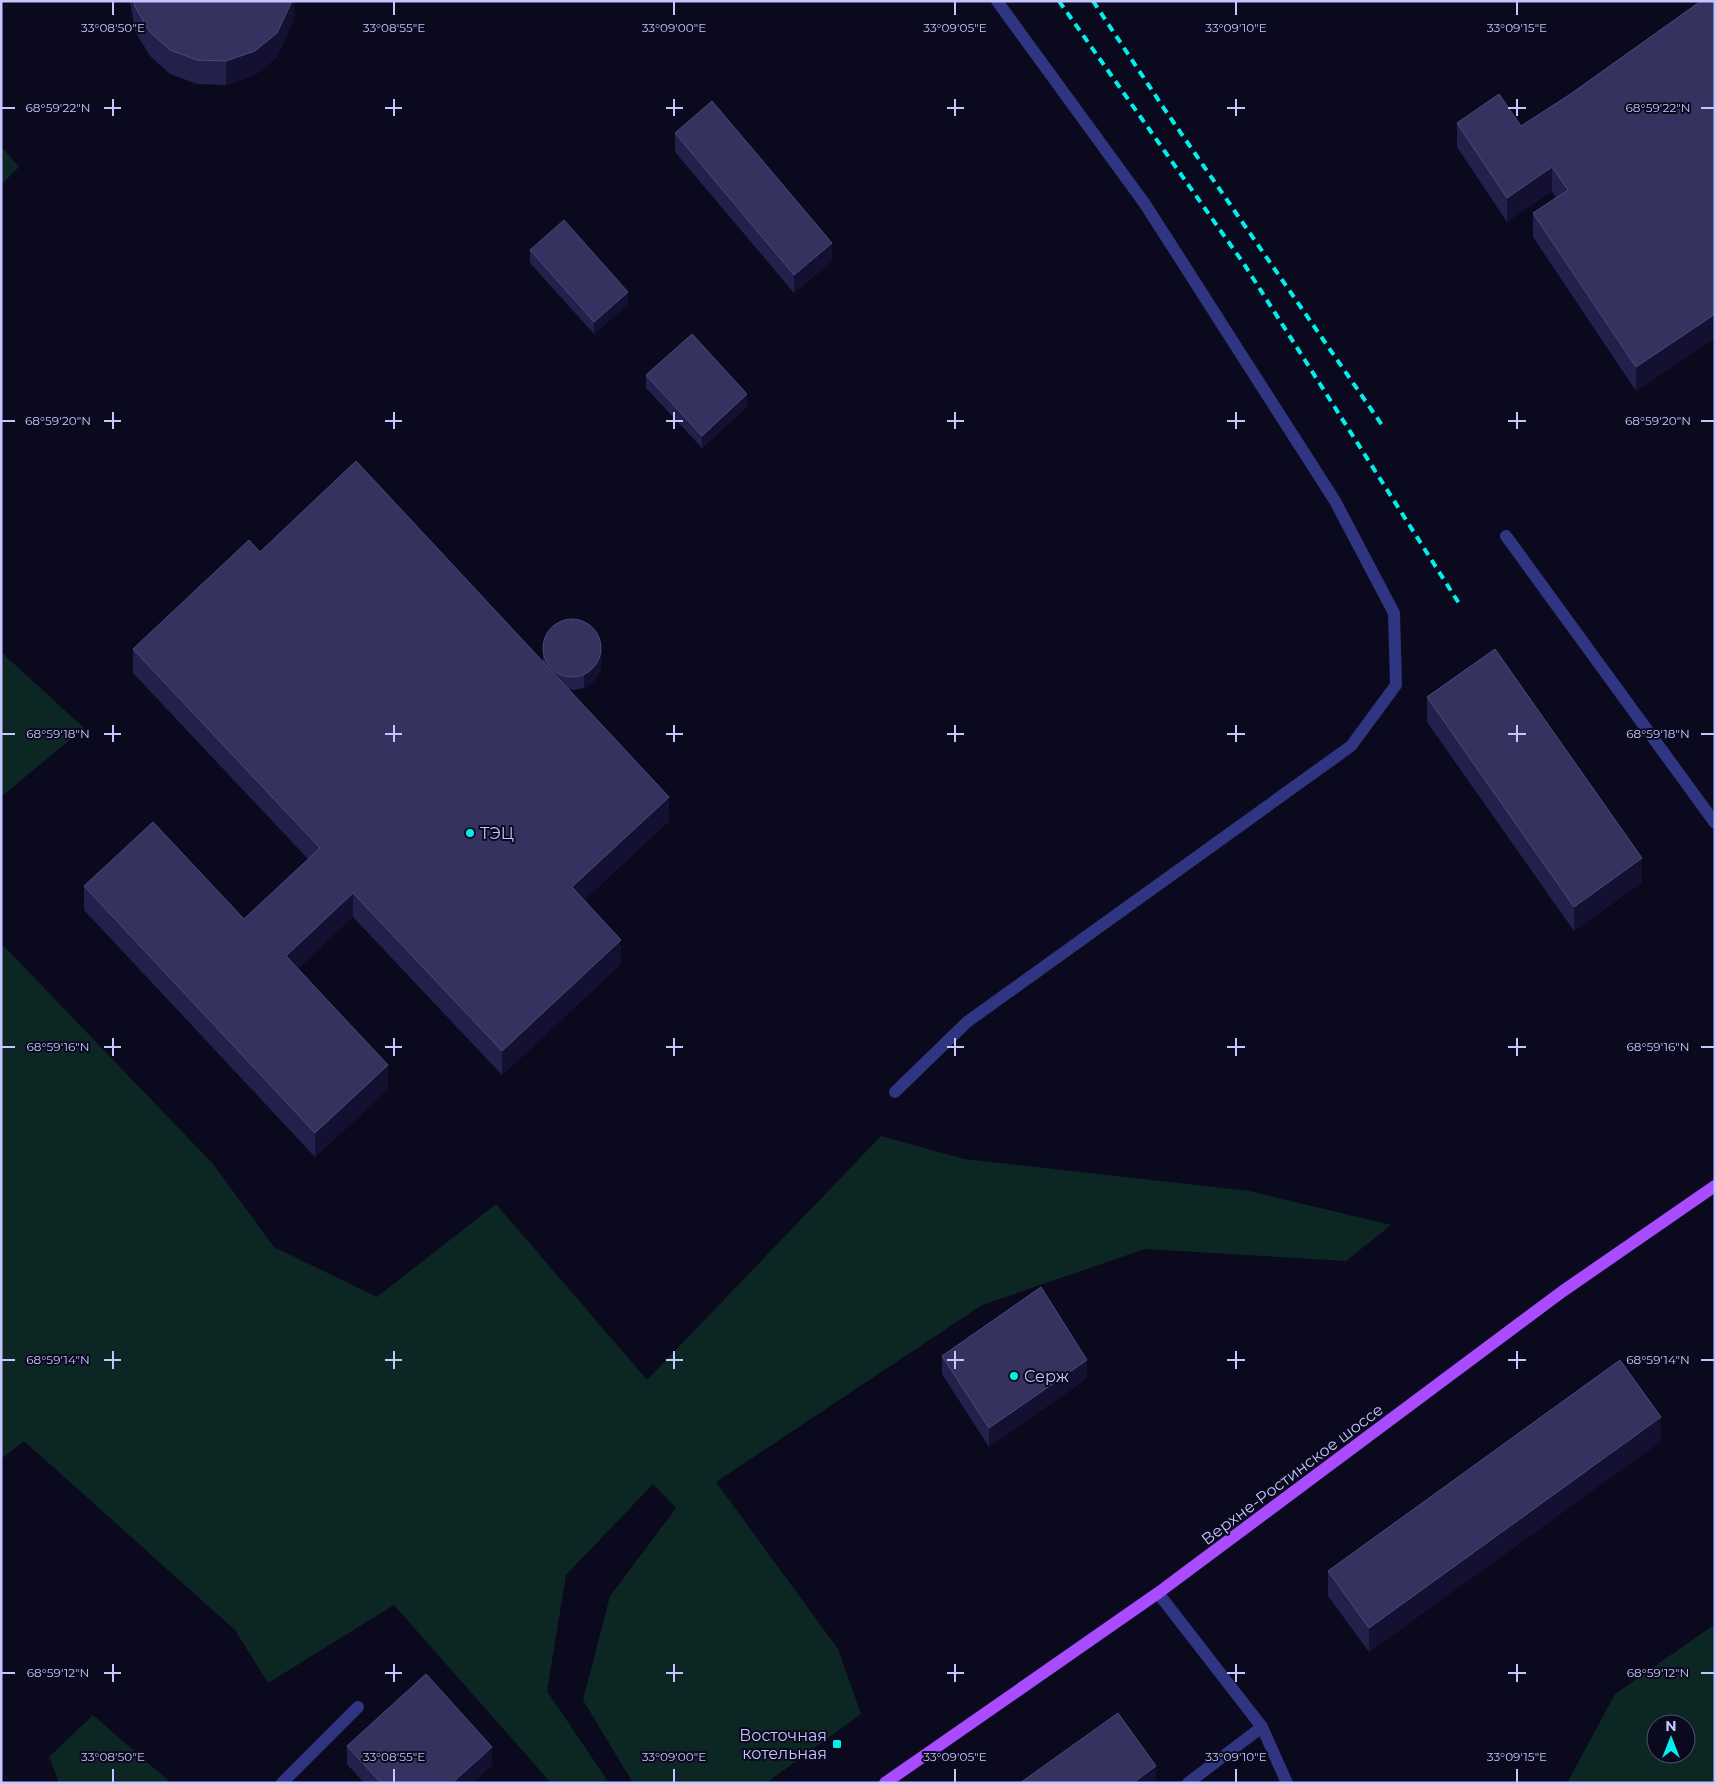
<svg xmlns="http://www.w3.org/2000/svg" width="1716" height="1784" viewBox="0 0 1716 1784" font-family="Montserrat,sans-serif">
	<style>
		.green { fill: #0c2723; fill-rule: evenodd }
		.lines { fill: none; stroke-linecap: round; stroke-linejoin: round }
		.minor { stroke: #2f3580; stroke-width: 12 }
		.major { stroke: #a94cff; stroke-width: 12 }
		.rail { stroke: #00f0ee; stroke-width: 4; stroke-dasharray: 8 6; stroke-linecap: butt }
		.wall { fill: #24204c }
		.shaded-wall { fill: #131031 }
		.building { fill: #353260; stroke: #4c4979 }
		.ticks { fill: none; stroke: #c5c5ff; stroke-width: 2 }
		.poi-dot { fill: #00f0ee; stroke: #0b091d; stroke-width: 2 }
		.labels { text-anchor: middle; stroke-width: 4; stroke-linejoin: round; paint-order: stroke }
		.poi-label { font-size: 16px; fill: #c5c5ff; stroke: #0b091d; text-anchor: start }
		.street-label { font-size: 16px; fill: #c5c5ff; stroke: #0b091d }
		.ticks-label { font-size: 12px; text-anchor: middle; fill: #c5c5ff; stroke: #0b091d; stroke-width: 4; stroke-linejoin: round; paint-order: stroke }
	</style>
	<rect width="100%" height="100%" fill="#0b091d"/>
	<!-- green -->
	<path class="green" d="M1,146L19,167L1,185Z
		M1,652L84,728L1,797Z
		M1,943L213,1164L274,1247L377,1297L496,1204L647,1380L881,1136L964,1159L1249,1191L1391,1225L1346,1261L1145,1249L982,1305L716,1482L838,1649L861,1714L766,1783H633L583,1700L610,1596L676,1508L653,1484L566,1575L547,1691L607,1780L600,1783H551L394,1605L268,1683L235,1630L24,1441L1,1459Z
		M1715,1624V1783H1567L1615,1694ZM1656,1724H1686V1754H1656Z
		M93,1715L171,1783H59L49,1757Z"/>
	<g class="lines">
		<!-- minor -->
		<path class="minor" d="M1506,536L1715,823
			M895,1092L967,1022L1351,746L1396,685L1394,613L1335,501L1145,204L997,1
			M1158,1593L1262,1727L1287,1783
			M282,1783L358,1707
			M1188,1783L1262,1727"/>
		<!-- major -->
		<path class="major" d="M885,1783L1158,1593L1563,1291L1715,1186"/>
		<!-- rail -->
		<path class="rail" d="M1059,1L1244,264L1460,605
			M1093,1L1163,107L1382,425"/>
	</g>
	<!-- wall -->
	<path class="wall" d="M130,1H295L294,20L277,57L255,75L226,85L197,84L170,74L150,56L135,31Z
		M1715,1V338L1636,391L1533,237V213L1556,197L1552,191L1507,222L1457,147V123L1521,126Z
		M675,133L832,261L794,293L675,152Z
		M530,250L628,304L594,334L530,263Z
		M646,375L747,407L702,448L646,388Z
		M260,552L543,662V648L602,660L600,671L594,681L584,688L573,690L569,689L669,821L584,900L621,964L502,1075L353,917L298,968L388,1089L315,1157L84,910V886L244,919L308,859L133,673V649Z
		M1427,697L1642,882L1574,931L1427,722Z
		M942,1356L1087,1378L989,1447L942,1374Z
		M1661,1441L1369,1652L1328,1596V1571Z
		M347,1746L492,1765L472,1783H364L347,1764Z"/>
	<!-- shaded-wall -->
	<path class="shaded-wall" d="M292,1H295L294,20L277,57L255,75L226,85V61Z
		M1552,167V191L1507,222V198Z
		M832,243V261L794,293V275Z
		M628,292V304L594,334V322Z
		M1715,314V338L1636,391V367Z
		M747,394V407L702,448V436Z
		M602,648V660L600,671L594,681L584,688V675Z
		M669,797V821L572,911V887Z
		M1642,858V882L1574,931V907Z
		M353,893V917L286,980V956Z
		M621,940V964L502,1075V1051Z
		M388,1065V1089L315,1157V1133Z
		M1087,1360V1378L989,1447V1428Z
		M1661,1417V1441L1369,1652V1628Z
		M492,1747V1765L472,1783H452Z
		M1156,1766V1783H1133Z"/>
	<!-- building -->
	<path class="building" d="M134,1H292L277,33L255,51L226,61L197,60L170,50L150,32L135,7Z
		M1701,1H1715V314L1636,367L1533,213L1568,190L1552,167L1507,198L1457,123L1499,94L1521,126L1569,95Z
		M712,101L832,243L794,275L675,133Z
		M564,220L628,292L594,322L530,250Z
		M692,334L747,394L702,436L646,375Z
		M356,461L669,797L572,887L621,940L502,1051L353,893L286,956L388,1065L315,1133L84,886L153,822L244,919L320,848L133,649L249,540L260,552Z
		M543 648a29 29 0 1 1 58 0a29 29 0 1 1-58 0Z
		M1495,649L1642,858L1574,907L1427,697Z
		M1041,1287L1087,1360L989,1428L942,1356Z
		M1620,1360L1661,1417L1369,1628L1328,1571Z
		M426,1674L492,1747L452,1783H381L347,1746Z
		M1118,1713L1156,1766L1133,1783H1020Z"/>
	<!-- ticks -->
	<path class="ticks" d="M113,2V15M394,2V15M674,2V15M955,2V15M1236,2V15M1517,2V15M113,99V116M394,99V116M674,99V116M955,99V116M1236,99V116M1517,99V116M2,108H15M104,108H121M385,108H402M666,108H683M947,108H964M1227,108H1245M1508,108H1526M1701,108H1714M113,412V429M394,412V429M674,412V429M955,412V429M1236,412V429M1517,412V429M2,421H15M104,421H121M385,421H402M666,421H683M947,421H964M1227,421H1245M1508,421H1526M1701,421H1714M113,725V742M394,725V742M674,725V742M955,725V742M1236,725V742M1517,725V742M2,734H15M104,734H121M385,734H402M666,734H683M947,734H964M1227,734H1245M1508,734H1526M1701,734H1714M113,1038V1056M394,1038V1056M674,1038V1056M955,1038V1056M1236,1038V1056M1517,1038V1056M2,1047H15M104,1047H121M385,1047H402M666,1047H683M947,1047H964M1227,1047H1245M1508,1047H1526M1701,1047H1714M113,1351V1369M394,1351V1369M674,1351V1369M955,1351V1369M1236,1351V1369M1517,1351V1369M2,1360H15M104,1360H121M385,1360H402M666,1360H683M947,1360H964M1227,1360H1245M1508,1360H1526M1701,1360H1714M113,1664V1682M394,1664V1682M674,1664V1682M955,1664V1682M1236,1664V1682M1517,1664V1682M2,1673H15M104,1673H121M385,1673H402M666,1673H683M947,1673H964M1227,1673H1245M1508,1673H1526M1701,1673H1714M113,1769V1782M394,1769V1782M674,1769V1782M955,1769V1782M1236,1769V1782M1517,1769V1782"/>
	<!-- markers -->
	<g class="poi-dot">
		<circle cx="470" cy="833" r="5"/>
		<circle cx="1014" cy="1376" r="5"/>
		<rect x="832" y="1739" width="10" height="10" rx="2.5"/>
	</g>
	<g class="labels">
		<!-- poi labels -->
		<g class="poi-label">
			<text x="480" y="839">ТЭЦ</text>
			<text x="1024" y="1382">Серж</text>
			<text x="827" y="1741" text-anchor="end">Восточная<tspan x="827" dy="18">котельная</tspan></text>
		</g>
		<!-- street labels -->
		<g class="street-label">
			<text transform="translate(1292 1474) rotate(-37)" y="6">Верхне-Ростинское шоссе</text>
		</g>
	</g>
	<g class="ticks-label">
		<text x="113" y="32">33°08'50"E</text>
		<text x="394" y="32">33°08'55"E</text>
		<text x="674" y="32">33°09'00"E</text>
		<text x="955" y="32">33°09'05"E</text>
		<text x="1236" y="32">33°09'10"E</text>
		<text x="1517" y="32">33°09'15"E</text>
		<text x="58" y="112">68°59'22"N</text>
		<text x="1658" y="112">68°59'22"N</text>
		<text x="58" y="425">68°59'20"N</text>
		<text x="1658" y="425">68°59'20"N</text>
		<text x="58" y="738">68°59'18"N</text>
		<text x="1658" y="738">68°59'18"N</text>
		<text x="58" y="1051">68°59'16"N</text>
		<text x="1658" y="1051">68°59'16"N</text>
		<text x="58" y="1364">68°59'14"N</text>
		<text x="1658" y="1364">68°59'14"N</text>
		<text x="58" y="1677">68°59'12"N</text>
		<text x="1658" y="1677">68°59'12"N</text>
		<text x="113" y="1761">33°08'50"E</text>
		<text x="394" y="1761">33°08'55"E</text>
		<text x="674" y="1761">33°09'00"E</text>
		<text x="955" y="1761">33°09'05"E</text>
		<text x="1236" y="1761">33°09'10"E</text>
		<text x="1517" y="1761">33°09'15"E</text>
	</g>
	<!-- border -->
	<rect width="1716" height="1784" fill="none" stroke="#c5c5ff" stroke-width="5"/>
	<!-- north arrow -->
	<g transform="translate(1671 1739)"><circle r="24" fill="#0b091d" stroke="#555477"/>
	<path d="M0-4L9 19L0 12L-9 19Z" fill="#00f0ee"/>
	<text y="-8" font-size="14" font-weight="bold" text-anchor="middle" fill="#c5c5ff">N</text>
	</g>
</svg>
